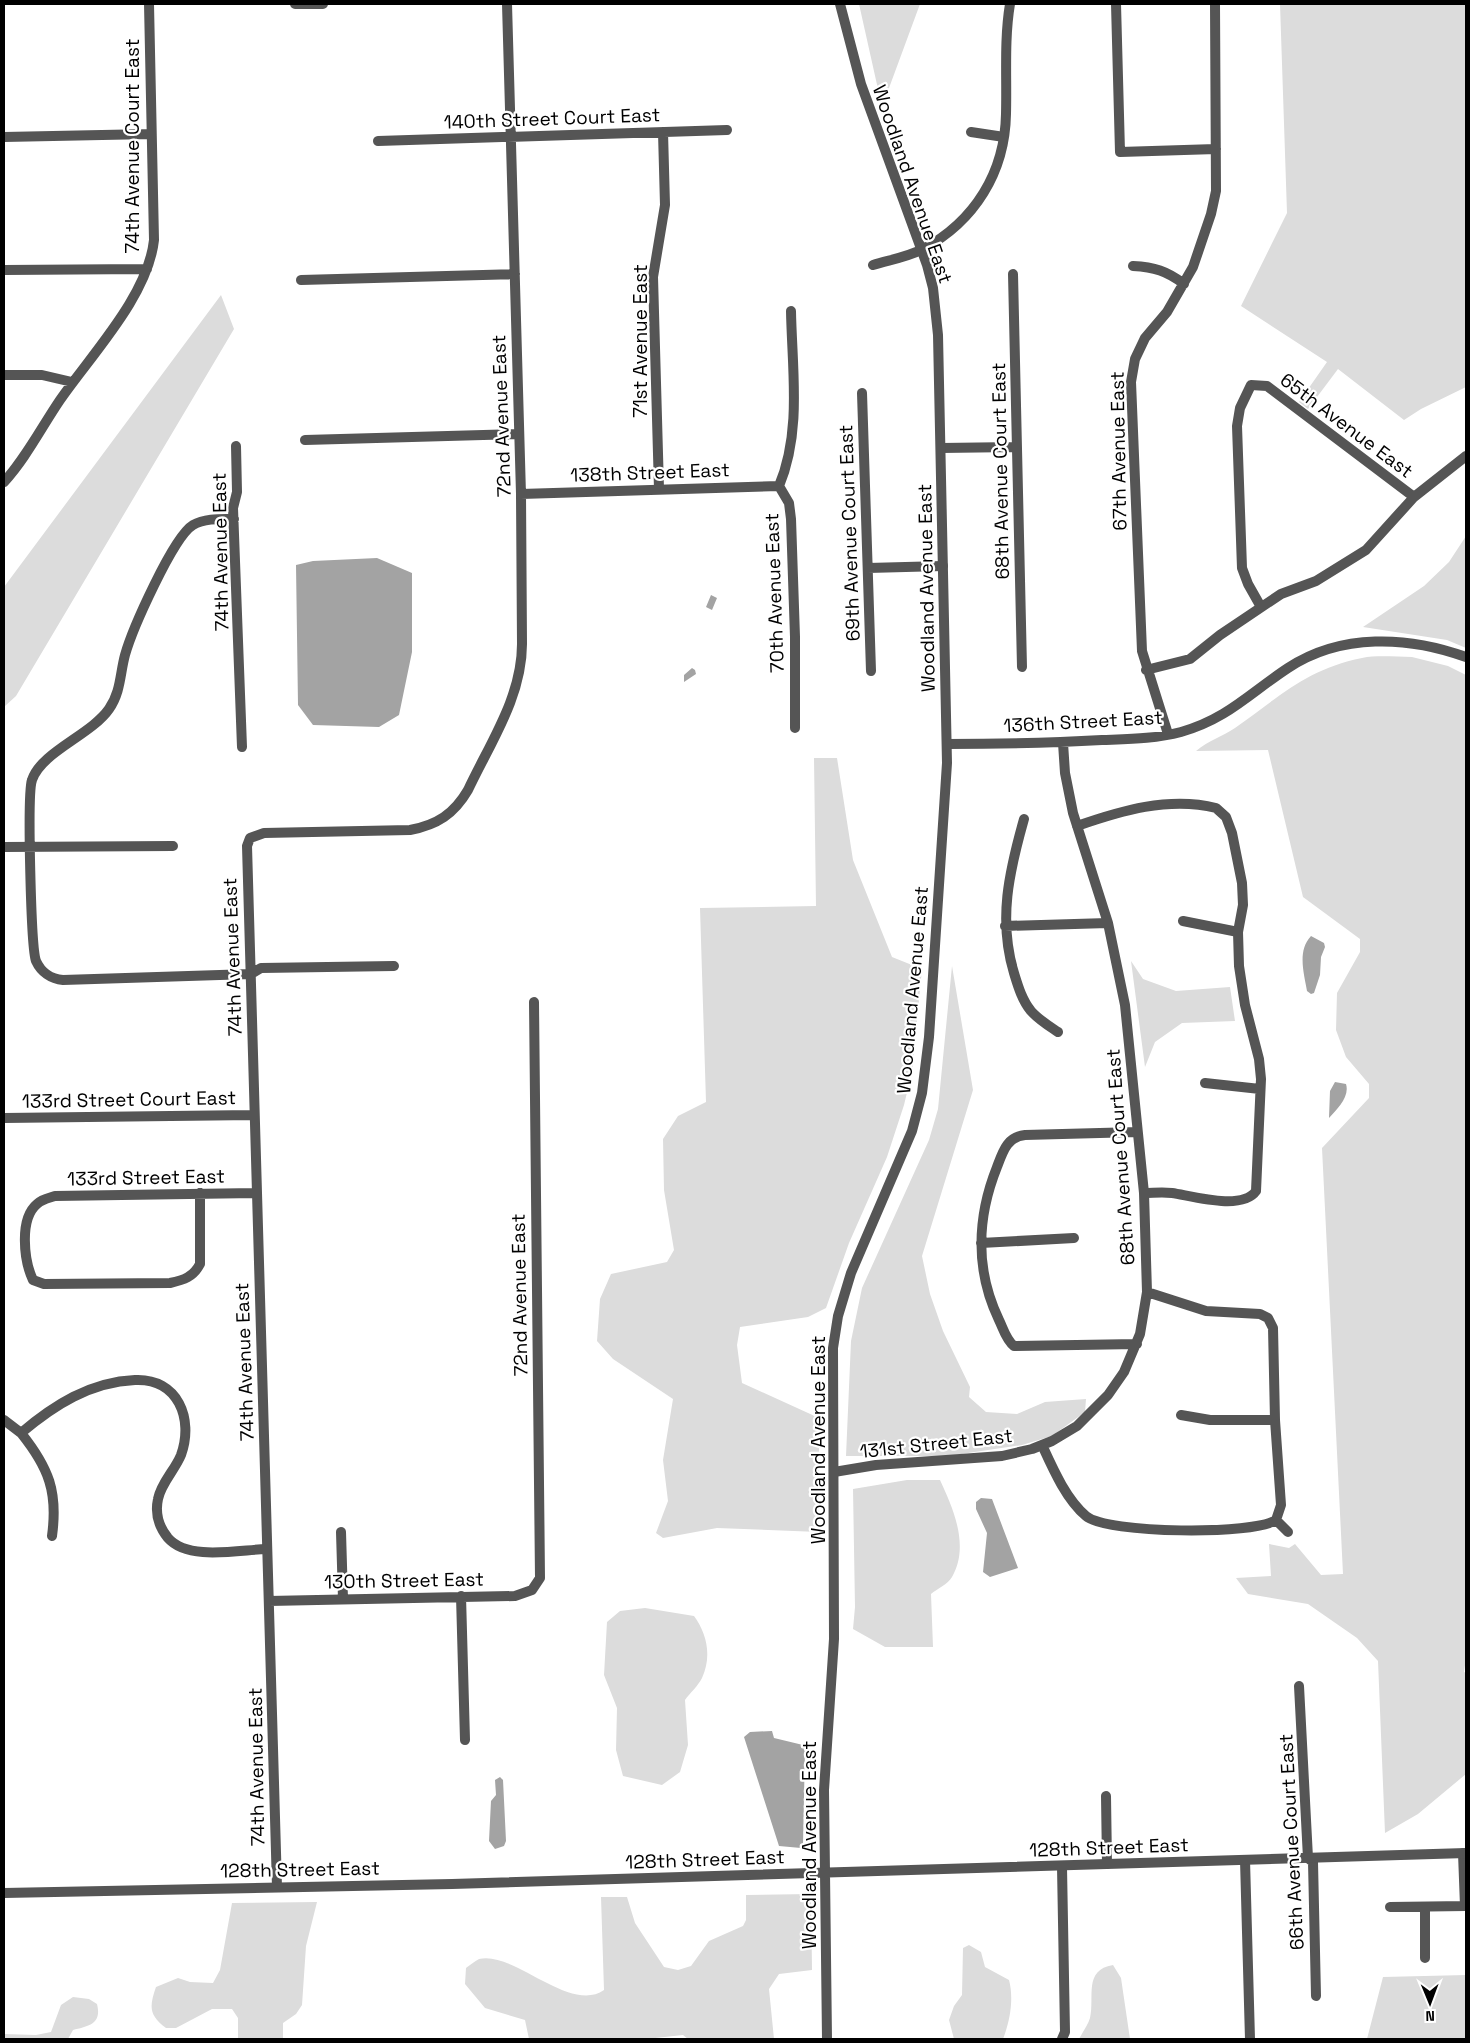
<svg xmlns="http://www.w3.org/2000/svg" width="1470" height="2043" viewBox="0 0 1470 2043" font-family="'Space Grotesk',sans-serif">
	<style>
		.green { fill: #dcdcdc }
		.water { fill: #a3a3a3 }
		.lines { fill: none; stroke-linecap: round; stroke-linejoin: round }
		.minor { stroke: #555; stroke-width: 10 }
		.tertiary { stroke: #555; stroke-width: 10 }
		.labels { text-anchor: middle; stroke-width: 4.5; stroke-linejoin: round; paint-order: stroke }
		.street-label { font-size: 19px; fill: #000; stroke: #fff }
	</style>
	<rect width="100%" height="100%" fill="#fff"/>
	<!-- green -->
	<path class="green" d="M859,4H920L882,107Z
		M1280,4H1466V387L1421,409L1404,420L1338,369L1308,409L1299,402L1327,362L1241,306L1287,213Z
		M221,295L234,329L16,696L4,707V587Z
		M1466,536V648L1447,640L1363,627L1424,586L1449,562Z
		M1412,657L1448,666L1466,675V1658L1464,1672L1466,1673V1774L1418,1814L1385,1833L1378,1661L1357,1638L1308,1604L1248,1594L1236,1578L1271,1576L1269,1544L1289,1548L1295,1544L1321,1575L1343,1574L1322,1148L1369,1098V1084L1346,1057L1336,1030L1337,993L1360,952V939L1303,897L1268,750L1196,751C1209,740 1222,737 1235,728C1279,697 1307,669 1362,658C1377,655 1396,657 1412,657Z
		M814,758H837L853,860L892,957L922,969L912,1072L904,1105L887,1157L849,1243L826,1308L808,1317L740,1327L737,1345L742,1383L819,1418V1532L717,1528L663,1538L656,1533L668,1501L663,1460L673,1399L613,1359L597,1341L600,1299L611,1274L667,1262L674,1250L664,1190L663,1139L678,1116L706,1102L700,908L816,906Z
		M1131,961L1143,979L1176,991L1230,987L1235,1021L1182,1023L1155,1042L1145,1067Z
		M952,966L973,1090L922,1256L930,1294L943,1331L970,1387L969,1397L986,1412L1017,1414L1045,1402L1086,1399L1085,1412L1052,1436L1022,1445L948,1456H846L851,1341L862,1288L929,1140L938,1109Z
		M907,1480H940C953,1508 970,1546 952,1577C948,1584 937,1589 931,1594L933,1647H885L853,1629L855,1607L853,1489Z
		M645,1608L694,1616C707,1634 712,1656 702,1678C698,1686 690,1693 685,1700L688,1745L680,1772L662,1785L623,1776L616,1750L617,1708L604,1675L607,1622L620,1611Z
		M811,1894L812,1970L779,1974L769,1989L774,2039H688L683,2035L646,2039H529L525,2020L485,2008L465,1984L466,1968C469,1966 475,1961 479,1959C513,1950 570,2014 604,1990L601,1897H627L635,1923L664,1967L678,1970L691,1966L709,1941L743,1926L746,1920V1895Z
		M317,1902L306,1946L302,2005L296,2014L283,2023V2039H238V2018L232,2009H212L176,2028H166C149,2015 149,2007 156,1987L178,1978L190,1982L213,1983L220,1970L232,1903Z
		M969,1945L981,1952L985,1967L1009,1980C1014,1999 1010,2021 1003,2039H954L949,2020L954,2006L962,1995L963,1948Z
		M1113,1965L1121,1978L1130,2039H1079C1082,2033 1088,2025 1090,2018C1095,1997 1083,1970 1113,1965Z
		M1466,1975V2039H1367L1383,1977Z
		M73,1997L89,1999L97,2004C102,2024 89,2026 73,2030L68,2039H4V2034L36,2035L51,2032L61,2005Z"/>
	<!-- water -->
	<path class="water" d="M377,558L412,573V652L399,715L379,727L313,725L298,705L296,565L313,561Z
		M711,595L717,598L712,610L706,607Z
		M692,668L695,670L696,674L684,682V675Z
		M1311,936L1324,943L1325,947L1321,957L1320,975L1314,993L1311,994L1307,991C1304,973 1297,951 1311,936Z
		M1335,1082L1346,1084C1350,1097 1337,1109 1329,1118L1330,1091Z
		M981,1498L992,1499L1018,1568L990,1577L983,1572L987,1533L976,1509V1502Z
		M772,1731L774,1738L803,1745L805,1749L803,1845L801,1848L779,1846L744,1737L750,1732Z
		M500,1777L503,1780L506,1841L504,1846L495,1849L489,1841L491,1801L496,1795L495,1780Z"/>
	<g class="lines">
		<!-- minor -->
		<path class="minor" d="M295,4H323
			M1116,4L1120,152L1216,149
			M971,132L1004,137
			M4,137L151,134
			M378,141L727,130
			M873,265C889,260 908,257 923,249C975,221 1005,172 1006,114C1007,77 1004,40 1010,4
			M1133,266C1154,267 1167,271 1184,284
			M4,270L147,269
			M1013,274L1022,667
			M301,280L515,274
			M4,375H42L72,382
			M862,393L871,671
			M305,440L519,434
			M236,446L237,492L233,508L242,747
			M941,448L1016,447
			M4,482C26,458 41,428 60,400C91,355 148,296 154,240L149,4
			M779,486L789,503L791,519L795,637V728
			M779,486C802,431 792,369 791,311
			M659,489L653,277L665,205L663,132
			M521,494L779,486
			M234,519C221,519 205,518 193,525C173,537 132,630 125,655C120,673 121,692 109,709C91,735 41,752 32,780C27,794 31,948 36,961C41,972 51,979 63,980L251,974L261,968L394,966
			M868,568L943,566
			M1261,607L1248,584L1242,568L1237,426L1240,408L1251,385L1267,386L1414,497
			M1146,670L1190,659L1220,635L1281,594L1316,581L1366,550L1414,497L1466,456
			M1168,734L1142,651L1131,382L1135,359L1145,338L1167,312L1193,267L1211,214L1216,191L1215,4
			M947,744C999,744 1050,743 1102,740C1129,739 1155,739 1181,732C1227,719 1250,693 1288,668C1341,633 1408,636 1466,657
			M1024,819C1009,872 998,920 1014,973C1018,986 1022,1000 1031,1011C1039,1020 1049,1026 1058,1032
			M1077,826C1120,811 1169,796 1216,808L1226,817L1232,833L1242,883L1243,905L1238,932L1239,966L1245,1005L1259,1059L1261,1079L1256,1191C1242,1211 1192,1196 1172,1193C1162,1192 1153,1193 1144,1193
			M4,847L173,846
			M1183,921L1238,932
			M1005,926L1108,923
			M1205,1083L1260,1089
			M4,1118L254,1115
			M200,1193V1264C193,1277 184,1280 170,1283L44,1284L33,1280C24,1261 19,1219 37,1204C42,1199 49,1198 55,1196L257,1193
			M981,1243L1074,1238
			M1147,1292L1206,1311L1260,1314L1268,1318L1273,1328L1275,1420L1281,1505L1276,1520
			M1137,1344L1014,1346C1006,1340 1003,1328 999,1320C975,1270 977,1217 997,1167C1003,1151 1007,1137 1025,1135L1137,1132
			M1181,1415L1210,1420H1275
			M4,1420L21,1433C54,1405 90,1382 135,1380C178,1378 194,1419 181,1455C175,1470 161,1483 158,1499C155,1513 159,1527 168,1538C188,1561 238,1550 266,1549
			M21,1433C49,1468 58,1492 52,1536
			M1042,1445C1053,1469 1066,1499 1086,1516C1107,1534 1255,1535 1276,1520
			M834,1472L876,1465L1002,1456L1032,1449L1052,1441L1077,1426L1108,1395L1124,1372L1140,1334L1147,1292L1144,1193L1125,1005L1108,923L1073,813L1065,773L1063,743
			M1276,1520L1288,1532
			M341,1532L343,1599
			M461,1596L465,1740
			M269,1601L515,1596L532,1590L540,1578L534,1002
			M1299,1686L1308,1858L1313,1862L1316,1996
			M1106,1796L1107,1864
			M1463,1853L1465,1906
			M1245,1860L1250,2039
			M277,1887L247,846L250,838L264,833L410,830C437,825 454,814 468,790C490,743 522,697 522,644L521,494L507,4
			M1390,1907L1466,1906
			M1425,1958V1907
			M1062,2039L1065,2032L1062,1867"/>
		<!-- tertiary -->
		<path class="tertiary" d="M4,1893L452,1884L1466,1853
			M827,2039L824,1790L834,1639L833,1348L838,1316L851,1273L912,1131L922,1093L929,1037L947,763L938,335L933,288L927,265L861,84L840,4"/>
	</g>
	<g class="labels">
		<!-- street labels -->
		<g class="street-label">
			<text transform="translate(552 118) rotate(-2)" y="7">140th Street Court East</text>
			<text transform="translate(132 146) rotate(-90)" y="7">74th Avenue Court East</text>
			<text transform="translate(913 184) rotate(71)" y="7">Woodland Avenue East</text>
			<text transform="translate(640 341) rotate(-90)" y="7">71st Avenue East</text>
			<text transform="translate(501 416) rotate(-92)" y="7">72nd Avenue East</text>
			<text transform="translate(1347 425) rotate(37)" y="7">65th Avenue East</text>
			<text transform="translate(1118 451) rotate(-91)" y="7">67th Avenue East</text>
			<text transform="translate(1000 471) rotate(-91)" y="7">68th Avenue Court East</text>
			<text transform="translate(650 472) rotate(-2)" y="7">138th Street East</text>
			<text transform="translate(849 533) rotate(-92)" y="7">69th Avenue Court East</text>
			<text transform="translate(220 552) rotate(-91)" y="7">74th Avenue East</text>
			<text transform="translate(926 588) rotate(-91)" y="7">Woodland Avenue East</text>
			<text transform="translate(774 593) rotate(-92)" y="7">70th Avenue East</text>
			<text transform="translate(1083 721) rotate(-3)" y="7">136th Street East</text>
			<text transform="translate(232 957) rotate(-92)" y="7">74th Avenue East</text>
			<text transform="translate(912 990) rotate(-85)" y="7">Woodland Avenue East</text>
			<text transform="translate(129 1099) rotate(-1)" y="7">133rd Street Court East</text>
			<text transform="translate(1120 1157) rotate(-94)" y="7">68th Avenue Court East</text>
			<text transform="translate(146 1177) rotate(-1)" y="7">133rd Street East</text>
			<text transform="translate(519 1295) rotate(-91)" y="7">72nd Avenue East</text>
			<text transform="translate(244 1362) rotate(-92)" y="7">74th Avenue East</text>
			<text transform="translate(818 1440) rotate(-90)" y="7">Woodland Avenue East</text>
			<text transform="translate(936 1443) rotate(-6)" y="7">131st Street East</text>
			<text transform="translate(404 1580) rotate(-1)" y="7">130th Street East</text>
			<text transform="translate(256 1767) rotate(-91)" y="7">74th Avenue East</text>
			<text transform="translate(1291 1842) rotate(-93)" y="7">66th Avenue Court East</text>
			<text transform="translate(809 1845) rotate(-90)" y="7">Woodland Avenue East</text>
			<text transform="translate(1109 1847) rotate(-2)" y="7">128th Street East</text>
			<text transform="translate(705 1859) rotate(-2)" y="7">128th Street East</text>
			<text transform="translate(300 1869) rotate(-1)" y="7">128th Street East</text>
		</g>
	</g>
	<!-- border -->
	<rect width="1470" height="2043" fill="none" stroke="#000000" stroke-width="10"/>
	<!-- north arrow -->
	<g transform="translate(1430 2003) rotate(179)" stroke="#ffffff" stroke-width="4" paint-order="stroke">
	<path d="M0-4L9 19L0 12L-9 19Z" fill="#000000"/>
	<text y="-8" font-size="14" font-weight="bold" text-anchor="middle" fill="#000000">N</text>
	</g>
</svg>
